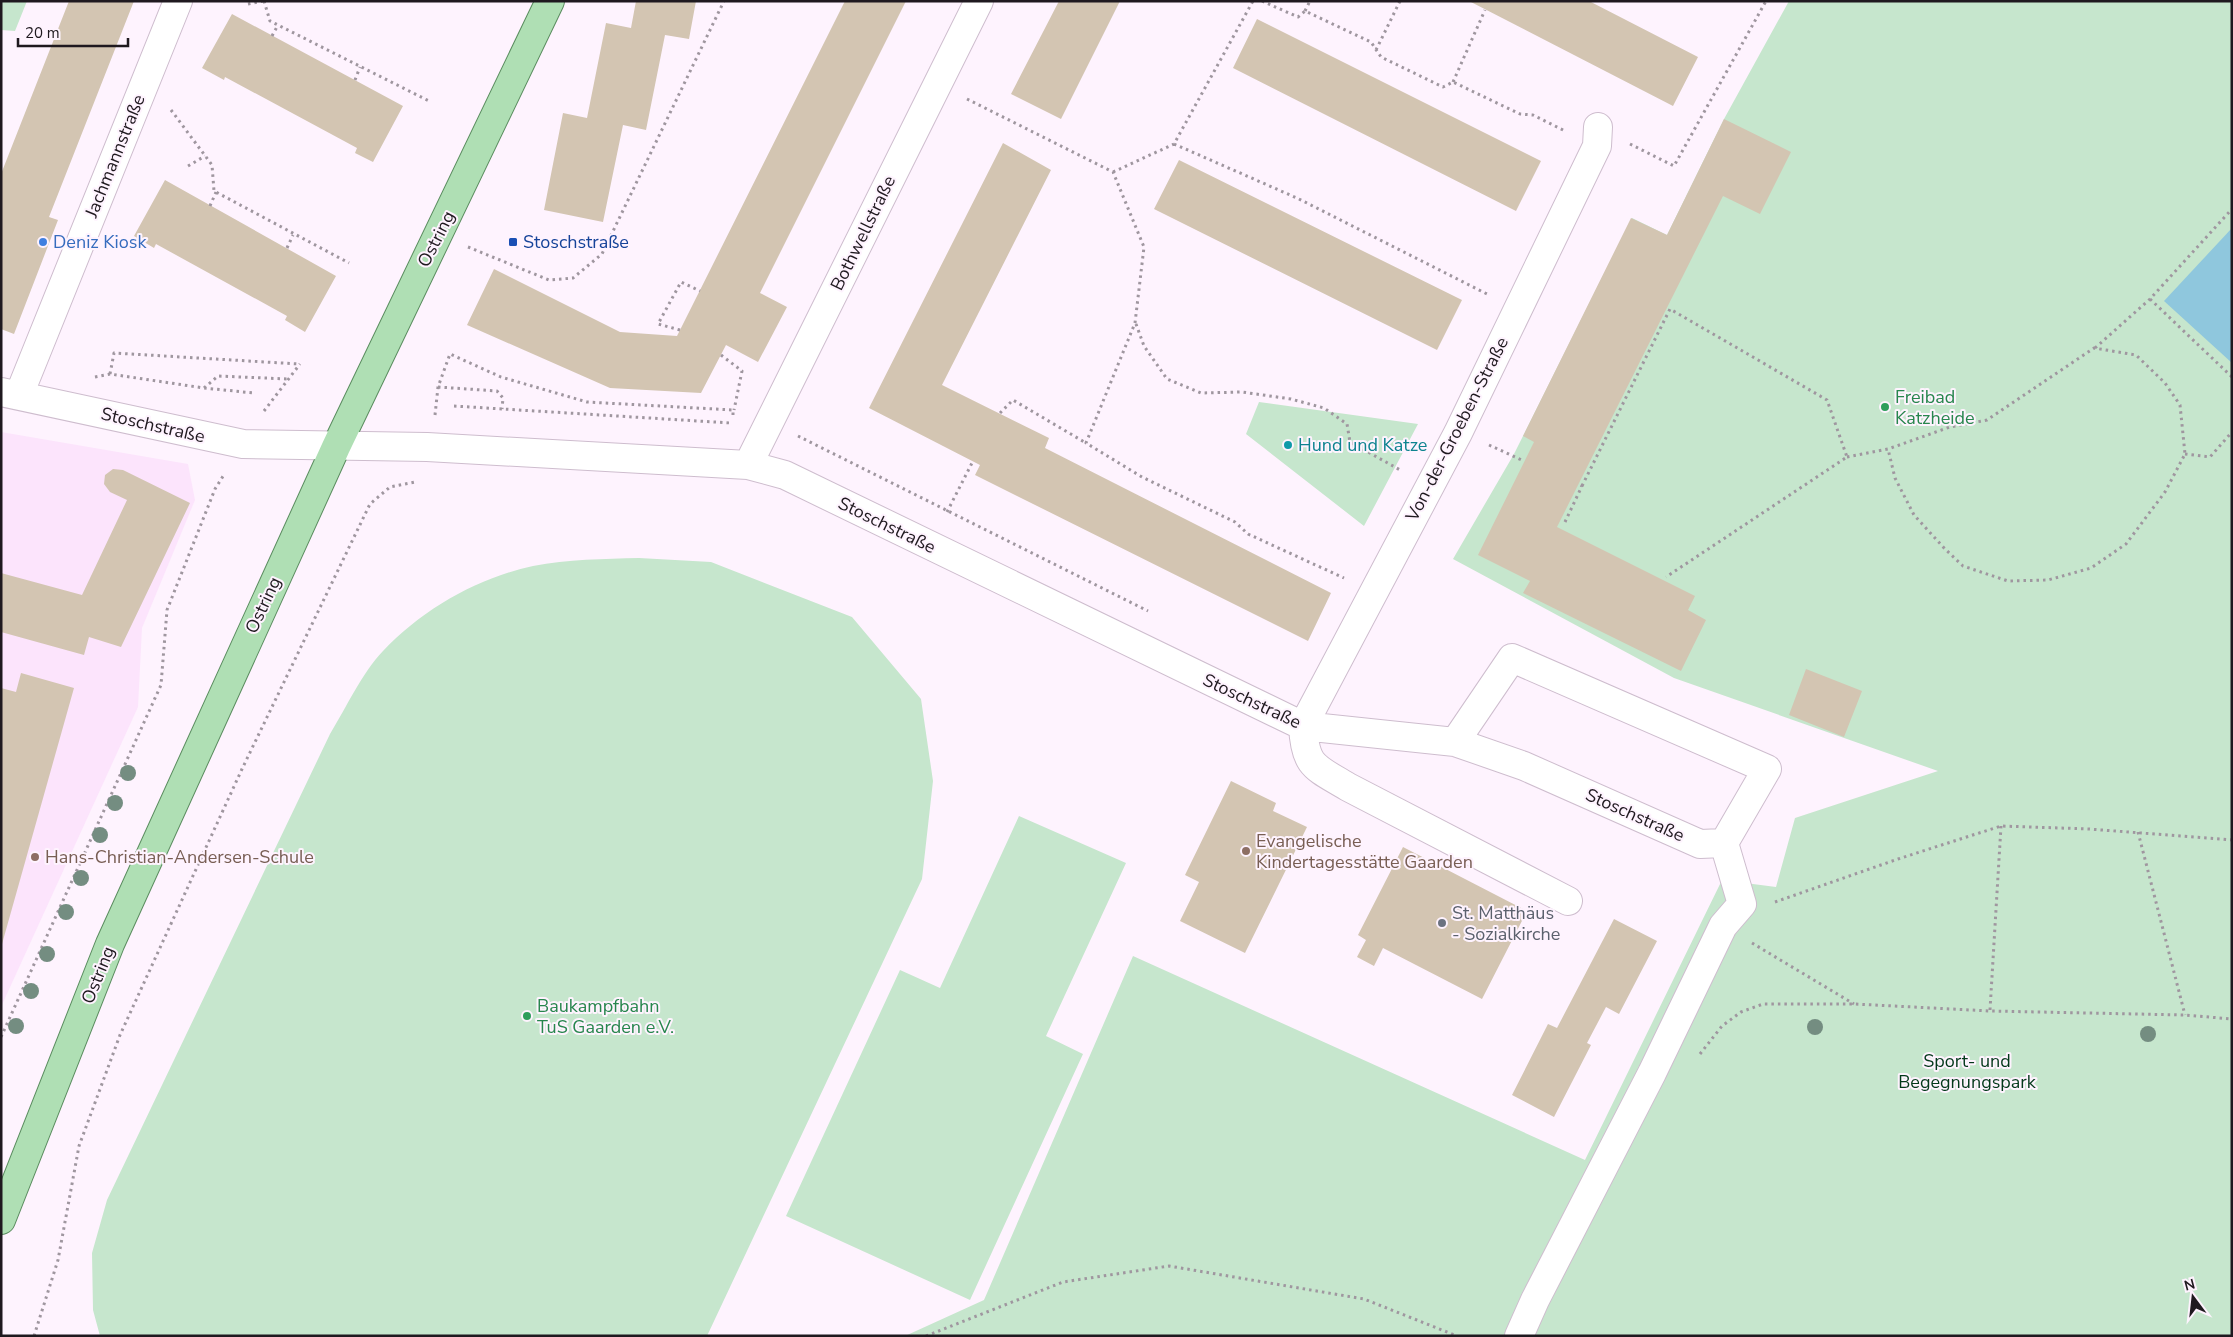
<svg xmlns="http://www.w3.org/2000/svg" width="2233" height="1337" viewBox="0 0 2233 1337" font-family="'Nunito Sans',sans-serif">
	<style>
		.built { fill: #fce4fc }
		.green { fill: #c6e6cd }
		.water { fill: #8fc7dd }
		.building { fill: #d3c5b2 }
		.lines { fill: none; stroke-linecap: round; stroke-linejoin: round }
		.minor-casing { stroke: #cebdce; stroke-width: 30 }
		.major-casing { stroke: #5a8c5f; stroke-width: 30 }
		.path { stroke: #9f969f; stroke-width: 3; stroke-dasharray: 2.5 4; stroke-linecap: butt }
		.minor { stroke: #fff; stroke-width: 28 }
		.major { stroke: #afdfb4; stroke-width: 28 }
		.tree { fill: #748d81 }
		.shop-dot { fill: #3f7fe0; stroke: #fef3fe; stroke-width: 2 }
		.transit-dot { fill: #1a4fb4; stroke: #fef3fe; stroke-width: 2 }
		.leisure-dot { fill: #2e9e5b; stroke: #fef3fe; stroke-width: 2 }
		.culture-dot { fill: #0f9aa8; stroke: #fef3fe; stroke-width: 2 }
		.education-dot { fill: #8d6e63; stroke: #fef3fe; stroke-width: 2 }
		.worship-dot { fill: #6b7280; stroke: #fef3fe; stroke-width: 2 }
		.labels { text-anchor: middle; stroke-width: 4; stroke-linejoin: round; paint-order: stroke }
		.street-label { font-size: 18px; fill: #1f191f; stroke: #fef3fe }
		.shop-label { font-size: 18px; fill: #366cbe; stroke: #fef3fe; text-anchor: start }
		.transit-label { font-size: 18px; fill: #164399; stroke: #fef3fe; text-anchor: start }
		.leisure-label { font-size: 18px; fill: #27864d; stroke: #fef3fe; text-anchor: start }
		.culture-label { font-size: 18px; fill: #0d838f; stroke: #fef3fe; text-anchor: start }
		.education-label { font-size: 18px; fill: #785e54; stroke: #fef3fe; text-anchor: start }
		.worship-label { font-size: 18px; fill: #5b616d; stroke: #fef3fe; text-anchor: start }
		.park-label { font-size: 18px; fill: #03391a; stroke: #fef3fe }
	</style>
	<rect width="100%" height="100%" fill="#fef3fe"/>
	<!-- built -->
	<path class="built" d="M1,432L188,464L195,500L142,628L138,707L1,1007Z"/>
	<!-- green -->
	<path class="green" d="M1,1H27L15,31L1,30Z
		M1789,1H2232V1336H905L984,1300L1133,956L1585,1160L1722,880L1776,887L1795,818L1938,771L1674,678L1453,559L1514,454L1632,218L1667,235L1724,119Z
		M1259,402L1418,424L1364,526L1246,434Z
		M639,558L711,562L852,617L921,699L933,781L922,879L707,1336H100L93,1310L92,1253L107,1200L330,734C346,708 362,673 383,651C423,609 477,578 533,566C568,559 604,559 639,558Z
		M1019,816L1126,863L1046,1036L1083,1054L970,1300L786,1216L900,970L940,988Z"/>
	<!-- water -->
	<path class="water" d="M2232,228V363L2164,301Z"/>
	<!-- building -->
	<path class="building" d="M69,1H134L49,217L58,220L14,334L1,329V174Z
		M636,1H696L689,39L665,35L646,130L623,125L603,222L544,210L563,113L587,118L606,23L631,28Z
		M845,1H906L760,293L787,307L758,362L726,345L701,393L610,388L467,325L494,269L620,332L677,336Z
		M1059,1H1120L1061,119L1011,94Z
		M1469,1H1589L1698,57L1673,106Z
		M232,14L403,106L373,162L355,153L357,148L225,77L224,80L202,68Z
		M1257,19L1541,161L1516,211L1233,68Z
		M1724,119L1791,152L1760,214L1723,196L1557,527L1695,596L1688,610L1706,620L1681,671L1523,593L1530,581L1478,555L1534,442L1523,436L1631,218L1667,235Z
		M1003,143L1051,170L942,385L1049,438L1045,448L1331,593L1308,641L975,475L980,465L869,408Z
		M1179,160L1462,300L1437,350L1154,209Z
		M165,180L336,276L305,332L285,320L287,316L156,244L154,248L134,236Z
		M113,469L123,470L190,503L121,647L89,637L84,655L1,632V573L82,595L127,500L110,492L104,484L105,475Z
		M1806,669L1862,691L1844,737L1789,715Z
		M21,673L74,688L2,944L1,688L16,692Z
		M1231,781L1276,803L1273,811L1307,827L1245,953L1180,921L1199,882L1185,875Z
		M1403,847L1527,911L1482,999L1383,948L1374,966L1357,957L1366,940L1358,935Z
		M1614,919L1657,941L1619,1014L1606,1007L1587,1043L1591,1045L1554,1117L1512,1095L1548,1024L1557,1028Z"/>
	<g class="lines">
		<defs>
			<path id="minor" d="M1,392L243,444L427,447L748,465L785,475L1303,726L1455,742L1524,766L1700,844L1724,843
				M19,395L178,1
				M748,465L979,1
				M1303,726L1458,433L1597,146L1598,127
				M1303,726C1305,767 1315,767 1348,787L1568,901
				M1455,742L1512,658L1767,769L1724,843L1742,904L1723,926L1652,1073L1535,1300L1519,1336"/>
			<path id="major" d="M1,1220L110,944L336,447L550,1"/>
		</defs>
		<!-- minor casing -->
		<use href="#minor" class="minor-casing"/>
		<!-- major casing -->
		<use href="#major" class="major-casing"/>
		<!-- path -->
		<path class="path" d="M264,1L270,21L429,101
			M1262,1L1298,17L1305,11L1371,42L1381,57L1443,87L1453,82L1520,114L1533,115L1565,131
			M248,4L263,1
			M1305,11L1310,1
			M272,36L278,25
			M1376,50L1400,1
			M355,80L360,67
			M1453,82L1485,10
			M967,99L1113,172L1144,247L1135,323L1086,443L1142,477L1235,522L1248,534L1344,578
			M171,110L212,165L214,191L349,263
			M1174,144L1297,198L1489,295
			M1630,144L1674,166L1766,1
			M188,166L205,156
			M1113,172L1174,144L1253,1
			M210,206L216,192
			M468,247L549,280L573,278L602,254L724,1
			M287,248L293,235
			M2150,299L2232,377
			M1136,324L1144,346L1167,379L1201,393L1242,392L1291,399L1324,408L1347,424L1350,442L1402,471
			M680,330L658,324L681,282L700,291
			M2095,348L2150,299L2232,209
			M721,355L742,371L734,410
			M110,374L114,353L299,364
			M95,377L110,374L204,388L254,393
			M438,387L497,391L503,398L502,409
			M204,388L218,376L288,379
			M454,406L731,423
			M264,411L300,364
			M1000,413L1013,400L1086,443
			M435,415L438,387L450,354L501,377L587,402L733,410V418
			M798,436L1148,611
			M1489,445L1524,461
			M2185,454L2210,457L2232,432
			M1847,457L1888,449L1950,427L1987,420L2094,348L2136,355L2165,383L2180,405L2185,454L2165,492L2126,544L2091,568L2048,580L2008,581L1963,566L1945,549L1914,515L1895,478L1888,449
			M1582,486L1670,309L1827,400L1847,457L1666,577
			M947,512L973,461
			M1565,522L1582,486L1578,484
			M2138,832L2185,1015
			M1775,902L1898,859L2001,826L2089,829L2232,840
			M1752,943L1854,1004
			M1990,1010L2001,826
			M1,1037L161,685L167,610L215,489L225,473
			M1700,1054L1722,1026L1741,1012L1763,1004H1855L1990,1011L2185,1015L2232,1019
			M34,1336L58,1260L79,1146L120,1035L242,769L370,504L390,487L415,482
			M926,1336L1063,1282L1169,1266L1364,1299L1457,1336"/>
		<!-- minor -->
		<use href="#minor" class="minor"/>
		<!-- major -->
		<use href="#major" class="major"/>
	</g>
	<!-- trees -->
	<g class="tree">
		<circle cx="128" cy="773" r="8"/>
		<circle cx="115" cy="803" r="8"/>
		<circle cx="100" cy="835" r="8"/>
		<circle cx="81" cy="878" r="8"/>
		<circle cx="66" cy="912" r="8"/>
		<circle cx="47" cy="954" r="8"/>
		<circle cx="31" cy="991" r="8"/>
		<circle cx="16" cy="1026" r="8"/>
		<circle cx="1815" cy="1027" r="8"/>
		<circle cx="2148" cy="1034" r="8"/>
	</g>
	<!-- markers -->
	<circle class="shop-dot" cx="43" cy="242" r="5"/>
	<rect class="transit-dot" x="508" y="237" width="10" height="10" rx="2.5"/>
	<g class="leisure-dot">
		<circle cx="1885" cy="407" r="5"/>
		<circle cx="527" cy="1016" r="5"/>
	</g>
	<circle class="culture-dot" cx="1288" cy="445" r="5"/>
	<g class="education-dot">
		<circle cx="1246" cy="851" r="5"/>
		<circle cx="35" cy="857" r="5"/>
	</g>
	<circle class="worship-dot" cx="1442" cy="923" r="5"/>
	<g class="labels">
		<!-- street labels -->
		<g class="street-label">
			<text transform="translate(115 156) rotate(-68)" y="6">Jachmannstraße</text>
			<text transform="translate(863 233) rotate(-64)" y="6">Bothwellstraße</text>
			<text transform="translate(436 239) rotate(-63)" y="6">Ostring</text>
			<text transform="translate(153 425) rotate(13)" y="6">Stoschstraße</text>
			<text transform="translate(1457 429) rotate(-63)" y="6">Von-der-Groeben-Straße</text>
			<text transform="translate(887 525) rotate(26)" y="6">Stoschstraße</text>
			<text transform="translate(263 605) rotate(-65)" y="6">Ostring</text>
			<text transform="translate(1252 701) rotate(25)" y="6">Stoschstraße</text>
			<text transform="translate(1635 815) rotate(24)" y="6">Stoschstraße</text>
			<text transform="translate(98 975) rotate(-68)" y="6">Ostring</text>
		</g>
		<!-- shop labels -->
		<g class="shop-label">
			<text x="53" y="248">Deniz Kiosk</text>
		</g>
		<!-- transit labels -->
		<g class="transit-label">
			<text x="523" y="248">Stoschstraße</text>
		</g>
		<!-- leisure labels -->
		<g class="leisure-label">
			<text x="1895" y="403">Freibad<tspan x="1895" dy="21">Katzheide</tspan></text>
			<text x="537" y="1012">Baukampfbahn<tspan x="537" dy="21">TuS Gaarden e.V.</tspan></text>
		</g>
		<!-- culture labels -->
		<g class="culture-label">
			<text x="1298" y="451">Hund und Katze</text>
		</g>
		<!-- education labels -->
		<g class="education-label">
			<text x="1256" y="847">Evangelische<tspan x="1256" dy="21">Kindertagesstätte Gaarden</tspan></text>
			<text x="45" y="863">Hans-Christian-Andersen-Schule</text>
		</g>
		<!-- worship labels -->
		<g class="worship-label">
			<text x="1452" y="919">St. Matthäus<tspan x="1452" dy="21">- Sozialkirche</tspan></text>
		</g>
		<!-- park labels -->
		<g class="park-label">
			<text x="1967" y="1067">Sport- und<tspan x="1967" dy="21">Begegnungspark</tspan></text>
		</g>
	</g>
	<!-- border -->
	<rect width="2233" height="1337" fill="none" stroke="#1f191f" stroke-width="5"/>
	<!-- north arrow -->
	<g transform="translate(2193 1297) rotate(345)" stroke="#fef3fe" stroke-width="4" paint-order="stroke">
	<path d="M0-4L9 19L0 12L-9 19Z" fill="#1f191f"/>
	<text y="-8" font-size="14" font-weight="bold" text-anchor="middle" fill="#1f191f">N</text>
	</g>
	<!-- scale -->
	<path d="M18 38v8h110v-8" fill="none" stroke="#1f191f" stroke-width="2.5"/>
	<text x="25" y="38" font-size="15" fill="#1f191f" stroke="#fef3fe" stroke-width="4" paint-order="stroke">20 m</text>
</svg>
